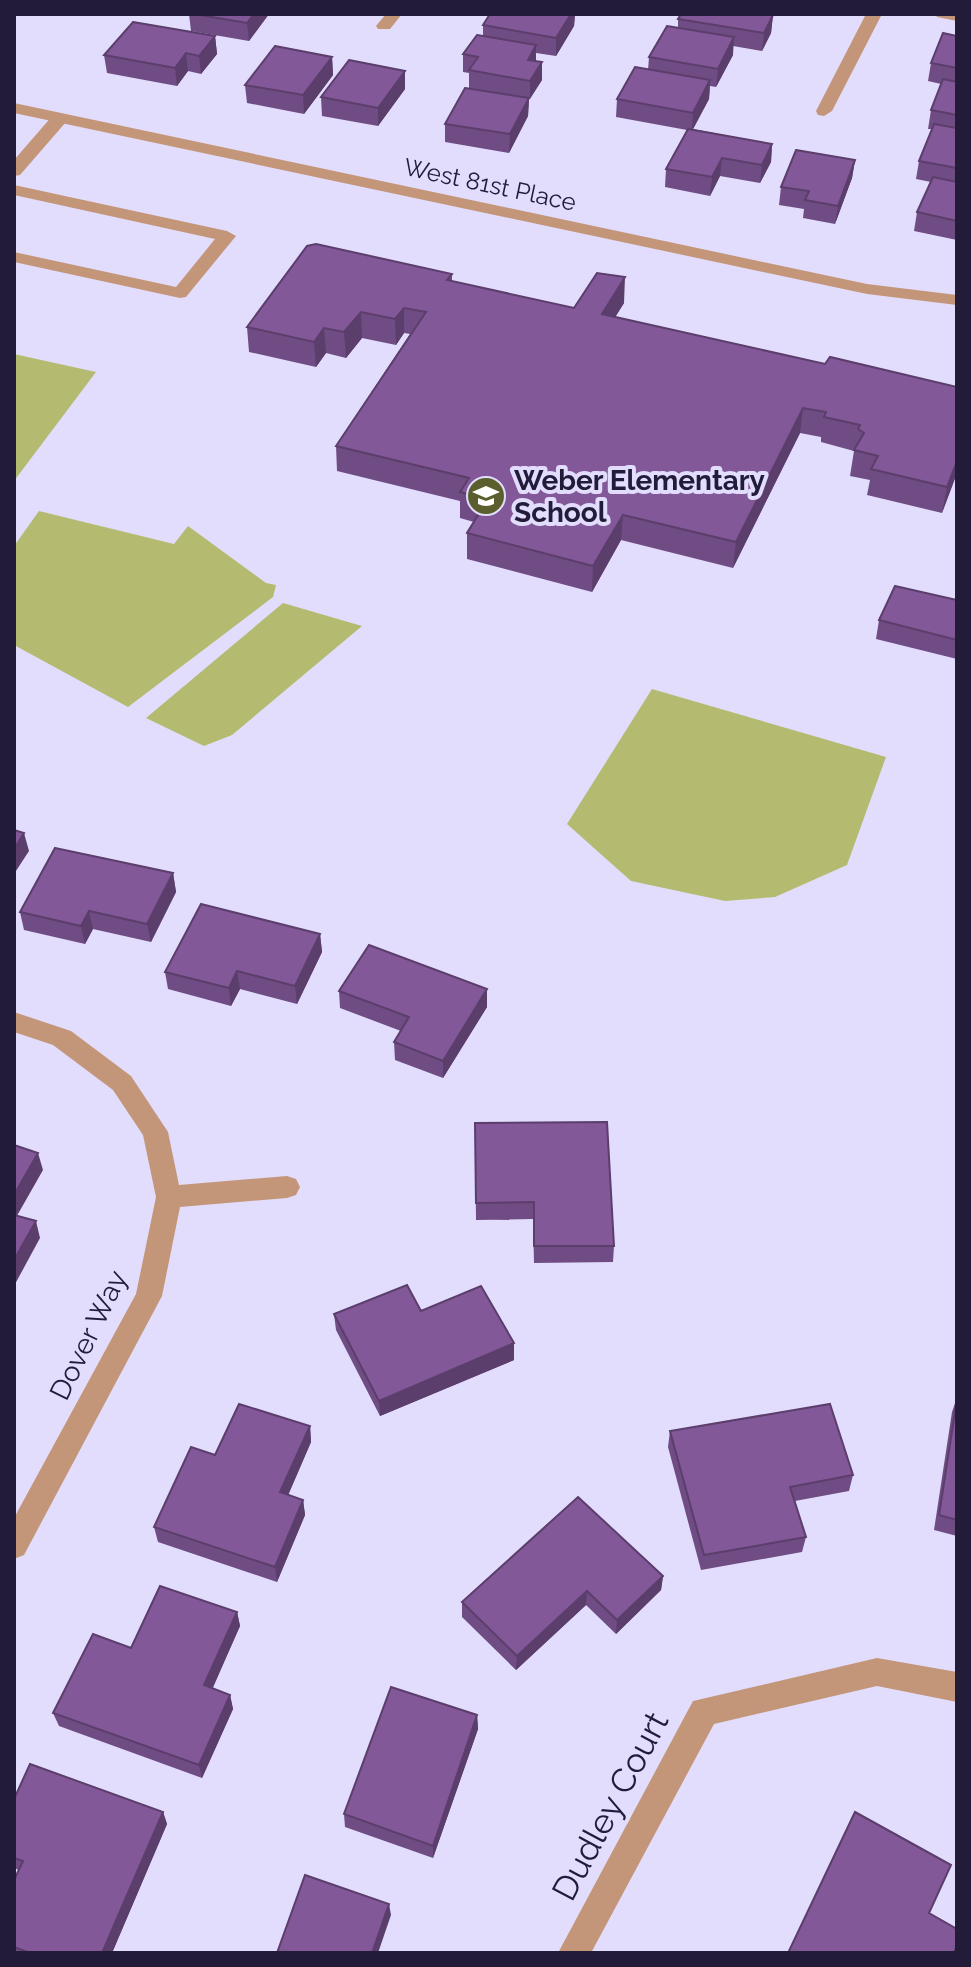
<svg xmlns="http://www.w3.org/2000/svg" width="971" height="1967" viewBox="0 0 971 1967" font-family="Raleway,sans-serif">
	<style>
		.green { fill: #b4bb71 }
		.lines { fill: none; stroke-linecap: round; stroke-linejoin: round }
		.service { fill: #c49679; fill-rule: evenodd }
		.minor { fill: #c49679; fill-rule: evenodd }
		.wall { fill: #704c84 }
		.shaded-wall { fill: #5b3e6b }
		.building { fill: #825899; stroke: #5b3e6b; stroke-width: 2 }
		.labels { text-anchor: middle; stroke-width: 8; stroke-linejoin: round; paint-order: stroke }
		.far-street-label { font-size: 24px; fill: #221c39; stroke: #e2ddfd }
		.poi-label { font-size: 28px; font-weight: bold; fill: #221c39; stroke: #e2ddfd; text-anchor: start }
		.street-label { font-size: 28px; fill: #221c39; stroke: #e2ddfd }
		.near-street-label { font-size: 34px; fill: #221c39; stroke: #e2ddfd }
	</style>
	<rect width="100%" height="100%" fill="#e2ddfd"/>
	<!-- green -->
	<path class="green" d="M14,354L96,372L14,481Z
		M39,511L174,544L188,526L266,583L276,585L273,597L128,707L14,645V546Z
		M283,603L362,626L232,735L204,746L146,718Z
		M652,689L886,757L847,865L775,897L725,901L631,881L567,824Z"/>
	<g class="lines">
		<!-- service -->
		<path class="service" d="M60,113L68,118L66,122L20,175L14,176V160L54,114Z
			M14,185L227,231L236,236L186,297L180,298L14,262V252L176,287L215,239L14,195Z"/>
		<!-- minor -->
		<path class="minor" d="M386,14H402L390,29H378L376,26Z
			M866,14H882L832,111L824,116L818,115L816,111Z
			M935,14H957V21L937,17Z
			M14,103L867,284L957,295V305L867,294L14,113Z
			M14,1012L71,1031L131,1076L168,1132L179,1185L287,1176L296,1179L300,1187L296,1195L287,1198L180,1207L162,1296L24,1555L14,1559V1518L136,1294L156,1197L143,1135L113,1090L53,1045L14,1032Z
			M877,1658L957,1672V1702L877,1686L714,1724L591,1953H558L693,1701Z"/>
	</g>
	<!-- wall -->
	<path class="wall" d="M189,14H269L249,41L191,31Z
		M490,14H575L574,26L556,56L536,53V61L542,80L529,99L528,116L509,153L445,142V124L495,93L469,88V73L463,72V54L483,36V25Z
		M773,15L771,33L762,51L733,46V55L716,87L710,86L709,99L693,129L772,144L771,162L760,183L720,176L710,196L665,187L666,169L687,130L616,117L617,99L648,70L649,57L678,28V19Z
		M215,36L217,54L201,74L188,71L177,86L107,73L104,55Z
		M957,36V240L914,231L917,212L931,182L916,179L919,161L932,129H928L931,110L941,84L928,81L931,63Z
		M332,57L333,75L304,114L247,103L245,85Z
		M405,89L378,126L322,116L321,97Z
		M855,160L852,178L835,224L803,218L804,209L779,205L781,187Z
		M452,274V281L574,308L624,303L615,317L825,364L957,387V473L942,513L867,495L870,480L850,476L854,451L821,442V437L800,433L733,568L621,540L592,592L467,559V533L474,522L460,518V501L337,471L336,446L410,334L404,333L396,345L362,338L346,358L326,353L316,367L249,352L247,327Z
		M957,600V659L876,639L879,620Z
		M173,873L176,892L151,942L93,929L85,944L24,930L20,912Z
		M320,934L322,952L297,1004L240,989L231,1006L168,989L165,972Z
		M339,991L487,1007L443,1078L395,1060L394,1042L401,1031L340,1008Z
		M475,1123L614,1246L613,1262L534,1263L533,1219L476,1220Z
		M421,1311L514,1343V1360L380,1416L336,1330L334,1314Z
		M957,1397V1536L934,1530L952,1412Z
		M310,1426L311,1442L288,1495L303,1500L305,1515L277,1582L158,1542L154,1527L215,1455Z
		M670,1431L853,1475L849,1491L795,1501L806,1537L802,1552L701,1570L668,1447Z
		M663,1576L661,1590L616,1634L586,1605L516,1670L462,1617V1602Z
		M237,1612L240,1626L212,1688L230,1695L233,1709L202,1778L59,1726L53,1713L131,1648Z
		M477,1715L478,1729L433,1858L345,1827L344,1814Z
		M14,1799L163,1812L167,1824L112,1953H14V1880L19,1870L14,1868Z"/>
	<!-- shaded-wall -->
	<path class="shaded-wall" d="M254,14H269L249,41L247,23Z
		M571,14H575L574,26L556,56V38Z
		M773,15L771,33L762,51L764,33Z
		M215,36L217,54L201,74L199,56Z
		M734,37L733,55L716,87L718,69Z
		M536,45V63L528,60Z
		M186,53L188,71L177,86L175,68Z
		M332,57L333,75L304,114L303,95Z
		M542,62V80L530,99V81Z
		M405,71V89L378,126V108Z
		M710,80L709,99L692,131L693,113Z
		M529,98L528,116L509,153L510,134Z
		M772,144L771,162L760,183L762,165Z
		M722,158L720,176L710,196L712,177Z
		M855,160L852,178L835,224L838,206Z
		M625,277L624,303L601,340L602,314Z
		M404,308V333L396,345L395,319Z
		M361,312L362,338L346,358L344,332Z
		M324,328L326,353L316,367L314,342Z
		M803,408L800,433L733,568L736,542Z
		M957,461V473L942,513L947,487Z
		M623,515L621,540L592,592L593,566Z
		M24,833L29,851L14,874V849Z
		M173,873L176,892L151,942L147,924Z
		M89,911L93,929L85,944L81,926Z
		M320,934L322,952L297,1004L295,986Z
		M237,971L240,989L231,1006L229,988Z
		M487,989V1007L443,1078V1061Z
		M38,1153L43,1170L14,1221V1195Z
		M36,1221L40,1238L14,1286V1260Z
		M514,1343V1360L380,1416L379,1401Z
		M310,1426L311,1442L283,1507L280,1492Z
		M303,1500L305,1515L277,1582L275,1567Z
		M663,1576L661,1590L616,1634L617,1620Z
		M587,1591L586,1605L516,1670L517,1656Z
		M237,1612L240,1626L208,1699L204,1685Z
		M230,1695L233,1709L202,1778L199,1765Z
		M477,1715L478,1729L433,1858V1846Z
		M163,1812L167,1824L112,1953H102Z
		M389,1904L391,1915L378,1953H372Z"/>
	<!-- building -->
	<path class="building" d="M194,14H254L247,23Z
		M490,14H571L556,38L483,25Z
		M681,14H764L773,15L764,33L678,19Z
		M133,22L215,36L199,56L186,53L175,68L104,55Z
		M667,26L734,37L718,69L649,57Z
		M943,33L957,36V68L931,63Z
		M477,35L536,45L528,60L542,62L530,81L469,70L478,57L463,54Z
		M275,46L332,57L303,95L245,85Z
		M349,60L405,71L378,108L321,97Z
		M635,67L710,80L693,113L617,99Z
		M943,79L957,82V115L931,110Z
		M465,88L529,98L510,134L445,124Z
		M934,124L957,128V168L919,161Z
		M688,129L772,144L762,165L722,158L712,177L666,169Z
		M796,150L855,160L838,206L805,200L809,191L781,187Z
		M933,177L957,182V221L917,212Z
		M316,244L452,274L447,280L574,308L597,273L625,277L602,314L825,364L830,357L957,387V461L947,487L871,469L878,456L854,450L864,433L858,429L860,425L824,417L826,412L803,408L736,542L623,515L593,566L467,533L488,499L460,492L469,478L336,446L426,312L404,308L395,319L361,312L344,332L324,328L314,342L247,327L307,246Z
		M895,586L957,600V640L879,620Z
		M14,830L24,833L14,849Z
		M55,848L173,873L147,924L89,911L81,926L20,912Z
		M201,904L320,934L295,986L237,971L229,988L165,972Z
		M369,945L487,989L443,1061L394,1042L409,1017L339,991Z
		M607,1122L614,1246H534V1202L476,1203L475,1123Z
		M14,1145L38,1153L14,1195Z
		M14,1215L36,1221L14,1260Z
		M407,1285L421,1311L481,1286L514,1343L379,1401L334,1314Z
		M957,1399V1520L939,1515Z
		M239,1404L310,1426L280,1492L303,1500L275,1567L154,1527L191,1447L215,1455Z
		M830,1404L853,1475L790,1487L806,1537L704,1555L670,1431Z
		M578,1497L663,1576L617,1620L587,1591L517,1656L462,1602Z
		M160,1586L237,1612L204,1685L230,1695L199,1765L53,1713L93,1634L131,1648Z
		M391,1687L477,1715L433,1846L344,1814Z
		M30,1764L163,1812L102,1953H30L14,1947V1880L23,1861L14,1858V1799Z
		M855,1812L951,1865L929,1913L957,1929V1945L954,1953H788Z
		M305,1875L389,1904L372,1953H277Z"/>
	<!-- icons -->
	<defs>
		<symbol id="school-disc" viewBox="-11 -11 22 22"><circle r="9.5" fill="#5b5f2d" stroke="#e2ddfd"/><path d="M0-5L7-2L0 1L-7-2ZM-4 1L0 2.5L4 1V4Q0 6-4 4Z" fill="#fff"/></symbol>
	</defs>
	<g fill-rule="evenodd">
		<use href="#school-disc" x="464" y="474" width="44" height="44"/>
	</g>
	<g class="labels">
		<!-- far-street labels -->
		<g class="far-street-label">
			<text transform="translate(490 185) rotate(12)" y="8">West 81st Place</text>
		</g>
		<!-- poi labels -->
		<g class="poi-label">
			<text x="514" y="490">Weber Elementary<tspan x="514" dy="32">School</tspan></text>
		</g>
		<!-- street labels -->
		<g class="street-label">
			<text transform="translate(88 1335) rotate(-64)" y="10">Dover Way</text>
		</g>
		<!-- near-street labels -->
		<g class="near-street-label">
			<text transform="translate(610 1806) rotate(-62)" y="12">Dudley Court</text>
		</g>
	</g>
	<!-- border -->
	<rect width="971" height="1967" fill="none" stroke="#221c39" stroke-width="32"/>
</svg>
